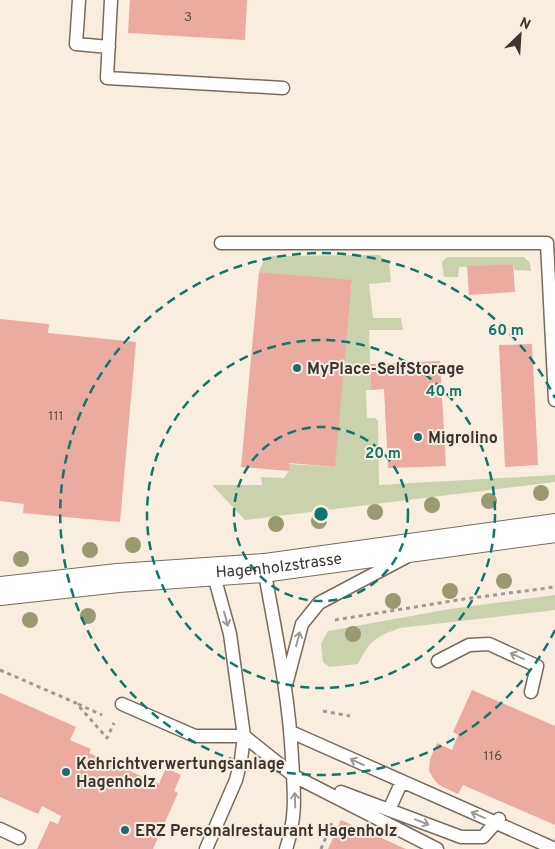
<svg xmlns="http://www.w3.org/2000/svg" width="555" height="849" viewBox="0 0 555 849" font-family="Overpass,sans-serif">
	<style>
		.green { fill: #cad1ad }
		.building { fill: #ebaba1 }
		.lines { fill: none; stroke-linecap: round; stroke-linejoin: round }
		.lane-casing { stroke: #766c60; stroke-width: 15 }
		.secondary-casing { stroke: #766c60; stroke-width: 30 }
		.path { stroke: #a1998f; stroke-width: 3; stroke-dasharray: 4 4; stroke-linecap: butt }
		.lane { stroke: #fff; stroke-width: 12 }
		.secondary { stroke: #fff; stroke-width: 28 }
		.tree { fill: #9a9a70 }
		.oneway { stroke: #9c9a98 }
		.ring { fill: none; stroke: #0f766e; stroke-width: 2.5; stroke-dasharray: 9 6 }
		.poi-dot { fill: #206b71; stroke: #f8eddf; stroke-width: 2 }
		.labels { text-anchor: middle; stroke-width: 4; stroke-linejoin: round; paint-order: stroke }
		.number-label { font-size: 14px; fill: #66524c }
		.poi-label { font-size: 16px; font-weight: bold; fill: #3a3530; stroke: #f8eddf; text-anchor: start }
		.street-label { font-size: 16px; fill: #3a3530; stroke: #f8eddf }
		.centre { fill: #0f766e; stroke: #f8eddf; stroke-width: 2.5 }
		.ring-label { font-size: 15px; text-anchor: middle; font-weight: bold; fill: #0f766e; stroke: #f8eddf; stroke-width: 4; stroke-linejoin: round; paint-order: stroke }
	</style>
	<rect width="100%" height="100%" fill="#f8eddf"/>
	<!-- green -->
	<path class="green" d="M379,255L389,263L391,282L369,284L373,318H401L403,330H369L371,390H366L367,418H375L378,421L379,485L555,475V482L245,520L212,485H262L261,477L284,478L289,471V464L334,467L352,281L259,272L263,262L272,256Z
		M447,257H524L530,263L531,271L514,270L513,264L459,267L458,277H444L442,262Z
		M555,595V610L400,628C375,637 370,640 358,664L329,667L323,662L321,644L328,631L450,609Z"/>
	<!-- building -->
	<path class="building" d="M130,0H247L245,40L128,33Z
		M513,264L515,292L469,295L467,266Z
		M259,272L352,280L335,467L289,463V471L241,467Z
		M0,319L49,324L48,333L136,342L120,522L23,513L24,504L0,501Z
		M532,344L538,465L505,467L499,345Z
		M440,361L446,466L388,468L384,389L371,390L370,364Z
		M472,690L555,726V825L463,785L458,794L439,785L433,778L429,771L430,759L437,743L452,750L458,735L453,732Z
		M0,693L76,727L70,740L91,749L89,753L159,784L166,768L181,775L174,791L178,793L153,849H37L50,821L58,824L61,816L42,806L38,814L0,797Z
		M341,820L406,849H328Z"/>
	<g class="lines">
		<defs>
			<path id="lane" d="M79,0L76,44L109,47
				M111,0L107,78L283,88
				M221,243H547L555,400
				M264,568C275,631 289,694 292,758C294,792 297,816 286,849
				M438,661L469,645L489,644L537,666L531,692
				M287,681L302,624L319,603L406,557
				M122,704L195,736H244L294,776L437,849
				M291,732L555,849
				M341,792L461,837H483L499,819
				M389,810L402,781
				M0,829L19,838
				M206,849L236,780L241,760L244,736L230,634L213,572"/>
			<g id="secondary">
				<path id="s1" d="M0,591L118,578L264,568L555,528"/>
			</g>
		</defs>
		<!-- lane casing -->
		<use href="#lane" class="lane-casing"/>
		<!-- secondary casing -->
		<use href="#secondary" class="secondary-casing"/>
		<!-- path -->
		<path class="path" d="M335,620L464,599L555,587
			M0,670L76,703L107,738L114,723
			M78,704L102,715
			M323,711L350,716
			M321,849L332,823"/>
		<!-- lane -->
		<use href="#lane" class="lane"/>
		<!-- secondary -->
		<use href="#secondary" class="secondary"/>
	</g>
	<!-- trees -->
	<g class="tree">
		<circle cx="541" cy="493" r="8"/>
		<circle cx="489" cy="501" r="8"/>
		<circle cx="432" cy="505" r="8"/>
		<circle cx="375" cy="512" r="8"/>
		<circle cx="319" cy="521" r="8"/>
		<circle cx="276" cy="524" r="8"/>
		<circle cx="133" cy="545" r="8"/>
		<circle cx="90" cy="550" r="8"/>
		<circle cx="21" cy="559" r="8"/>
		<circle cx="504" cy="581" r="8"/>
		<circle cx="450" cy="591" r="8"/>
		<circle cx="393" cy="601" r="8"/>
		<circle cx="88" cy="616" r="8"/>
		<circle cx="30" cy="620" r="8"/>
		<circle cx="353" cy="634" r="8"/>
	</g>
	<!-- one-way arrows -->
	<defs><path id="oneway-shaft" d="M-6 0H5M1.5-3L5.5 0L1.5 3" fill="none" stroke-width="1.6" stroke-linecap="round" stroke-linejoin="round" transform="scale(1.25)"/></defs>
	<g class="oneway">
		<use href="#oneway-shaft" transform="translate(226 619) rotate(75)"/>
		<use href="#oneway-shaft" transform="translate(298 639) rotate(-75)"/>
		<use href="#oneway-shaft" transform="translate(517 656) rotate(-156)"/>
		<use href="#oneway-shaft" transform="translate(357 762) rotate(-156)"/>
		<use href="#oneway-shaft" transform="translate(295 800) rotate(-92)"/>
		<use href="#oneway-shaft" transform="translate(478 815) rotate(-156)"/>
		<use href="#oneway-shaft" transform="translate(422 822) rotate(21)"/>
	</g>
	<!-- distance rings -->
	<g class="ring">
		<circle cx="321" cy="514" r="87"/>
		<circle cx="321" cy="514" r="174"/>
		<path d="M555 630A261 261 0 1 1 555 398"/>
	</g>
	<!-- markers -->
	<g class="poi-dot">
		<circle cx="297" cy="368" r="5"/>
		<circle cx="418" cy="437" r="5"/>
		<circle cx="66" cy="772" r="5"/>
		<circle cx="125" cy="830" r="5"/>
	</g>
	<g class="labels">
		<!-- number labels -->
		<g class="number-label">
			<text x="188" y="21">3</text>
			<text x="56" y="420">111</text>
			<text x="493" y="760">116</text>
		</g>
		<!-- poi labels -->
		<g class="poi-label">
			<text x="307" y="374">MyPlace-SelfStorage</text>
			<text x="428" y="443">Migrolino</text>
			<text x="76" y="769">Kehrichtverwertungsanlage<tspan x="76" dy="18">Hagenholz</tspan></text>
			<text x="135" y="836">ERZ Personalrestaurant Hagenholz</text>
		</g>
		<!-- street labels -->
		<g class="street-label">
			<text dy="6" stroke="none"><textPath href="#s1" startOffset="280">Hagenholzstrasse</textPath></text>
		</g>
	</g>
	<circle cx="321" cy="514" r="8" class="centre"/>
	<g class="ring-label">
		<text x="506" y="335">60 m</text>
		<text x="444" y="396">40 m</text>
		<text x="383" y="458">20 m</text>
	</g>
	<!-- north arrow -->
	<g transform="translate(520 35) rotate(25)" stroke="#f8eddf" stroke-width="4" paint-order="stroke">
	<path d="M0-4L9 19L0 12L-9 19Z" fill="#3a3530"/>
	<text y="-8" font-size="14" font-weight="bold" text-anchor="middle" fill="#3a3530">N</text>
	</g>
</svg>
